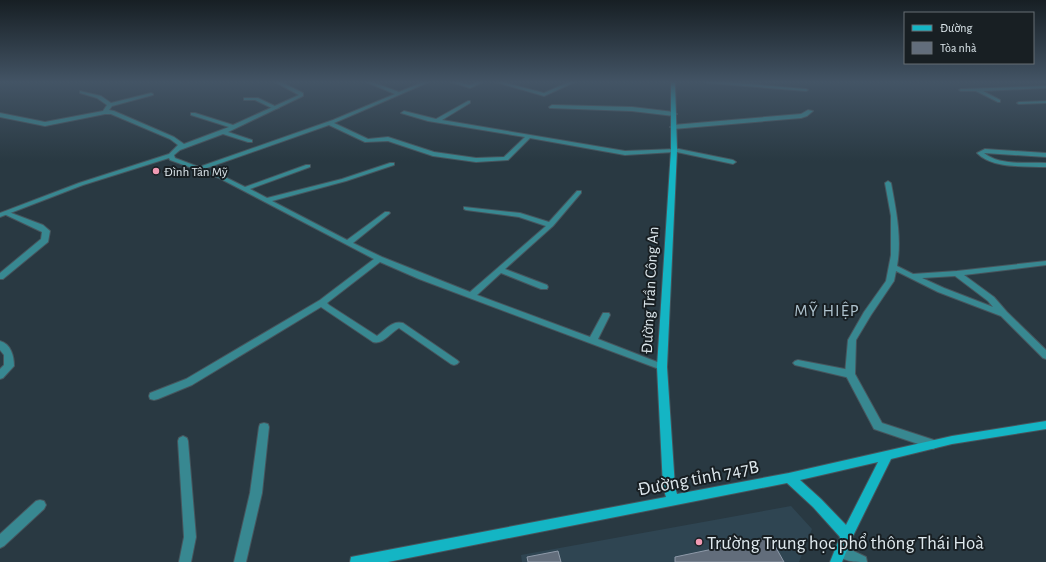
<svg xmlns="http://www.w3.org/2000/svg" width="1046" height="562" viewBox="0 0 1046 562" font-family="'Alegreya Sans',sans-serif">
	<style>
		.built { fill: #2f4552 }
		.building { fill: #626d7b; stroke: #8f9aa9 }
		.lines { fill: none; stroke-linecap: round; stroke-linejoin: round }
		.lane-casing { stroke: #46555d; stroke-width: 2 }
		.street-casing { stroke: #46555d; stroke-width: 2 }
		.secondary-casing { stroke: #46555d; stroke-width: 2 }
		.lane { fill: #388891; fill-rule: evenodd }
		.street { fill: #388891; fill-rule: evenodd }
		.secondary { fill: #14b5c4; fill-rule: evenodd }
		.poi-dot { fill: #f19ab3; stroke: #181f23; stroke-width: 1.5 }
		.labels { text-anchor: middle; stroke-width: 4; stroke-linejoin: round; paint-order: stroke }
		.far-poi-label { font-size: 13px; fill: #dee8ed; stroke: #181f23; text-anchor: start }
		.street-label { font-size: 16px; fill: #dee8ed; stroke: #181f23 }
		.neighbourhood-label { font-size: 17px; letter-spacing: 1px; fill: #afc3ce; stroke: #181f23 }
		.near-street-label { font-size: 19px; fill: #dee8ed; stroke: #181f23 }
		.near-poi-label { font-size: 19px; fill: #dee8ed; stroke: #181f23; text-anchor: start }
	</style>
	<rect width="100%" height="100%" fill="#293942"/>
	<!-- built -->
	<path class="built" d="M791,506L812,529L799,562H522L521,555Z"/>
	<!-- building -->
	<path class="building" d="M770,537L784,562H675V557Z
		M558,551L561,562H528L527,557Z"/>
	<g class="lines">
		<defs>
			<path id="lane" d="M1046,86V88L983,91L1000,100V102H998L976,91H961L959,90L961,89Z
				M244,98H258L279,108L274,109L255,100H244Z
				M1046,101V103L1019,104L1017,103L1019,102Z
				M552,105L632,107L674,112L677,114L674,116L632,111L550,108L549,107Z
				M674,148L733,160L736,162L733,164L672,151V149Z
				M985,149L1046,153V157L984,153C1000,166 1027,162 1046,163V167C1026,166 992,169 977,153Z
				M6,211L43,225L50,231L48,242L3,279H0V273L41,239L42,232L4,214L3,213Z
				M798,360L850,370L853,371L855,374L853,377L850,378L795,365L793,363L795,361Z"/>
			<path id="street" d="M275,82H281L303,93V96L228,132L252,140V142H248L223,134L180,150L174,155L175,158L199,167L333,120L395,94L366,82H372L399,92L423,82H429L334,123L368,139L388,137L434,152L476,158L504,157L525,137L428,121L401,113L404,111L436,119L468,101H470V103L442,120L625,151L676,149V151L674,152L625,155L530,138L508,160L476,162L433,156L388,141L365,142L329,125L204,169L223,176L245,187L306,165H310V167L250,189L267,198L342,179L390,163H394V165L346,181L272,201L347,240L385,212H389L390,213L389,214L353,243L382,257L470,292L546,226L519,217L466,210L464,209V207L520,213L549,222L577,191H581V193L553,226L505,269L547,285L548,287L547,289H541L501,273L477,295L590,337L603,313H609L610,315L598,339L665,365L667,367L665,369L662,371L659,369L419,279L380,262L327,303L329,305L377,336C385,330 392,320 403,323L457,360L459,362L457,364L454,365L451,364L399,328C390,333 383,345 373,342L321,307L192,385L158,399L154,400L150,399L149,396L150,393L186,379L320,300L374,259L219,178L170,160L169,158L83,185L0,217V213L79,183L169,154L178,145L170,139L111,114H105L45,126L0,117V113L45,122L103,111L107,105L97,98L80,93V91L101,96L111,103L151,93L153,94V95L112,106L109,110L114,111L174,137L184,144L229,127L191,115V113H195L233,125L299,95Z
				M451,82H458L470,85L477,82H483L470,88Z
				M495,82H502L544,93L569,82H575L544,96Z
				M706,82H726L806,89L808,90L806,91L708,83Z
				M808,110L813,111L807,116L801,118L673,129L670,127L673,125L801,114Z
				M888,181L891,183C896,210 902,238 897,266L913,274L957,271L1046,261V265L964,275L994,297L1007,312L1046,350V359L1043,358L1001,316L938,292L896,271L894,281L871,315L856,340L855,374L882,423L937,441L938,444L937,447L933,449L874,429L845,374L848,340L864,312L886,281L891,255V216L885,183ZM955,276L988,301L993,307L944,288L922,278Z
				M0,341C11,344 14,356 14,366L3,378L0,379V369L4,365V355L0,350Z
				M264,423L268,424L269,427L262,493L246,562H234L250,493L259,427L260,424Z
				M183,436L187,438L188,441L196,537L191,562H179L184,537L178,441L179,438Z
				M40,500L44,501L46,505L44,509L4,546L0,548V534L36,501Z
				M841,545L866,557L867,562C856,562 840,562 835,551L837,547Z"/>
			<path id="secondary" d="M671,82H675L677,150L667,367L675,487L677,494L789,473L952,436L1046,421V429L952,444L891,459L852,538L842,562H830L840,537L813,507L787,483L388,562H350L351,557L356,556L666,497L663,487L657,367L671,150ZM878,462L846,525L821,499L800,480Z"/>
		</defs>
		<!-- lane casing -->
		<use href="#lane" class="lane-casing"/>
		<!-- street casing -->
		<use href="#street" class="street-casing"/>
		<!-- secondary casing -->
		<use href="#secondary" class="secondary-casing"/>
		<!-- lane -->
		<use href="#lane" class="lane"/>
		<!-- street -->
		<use href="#street" class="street"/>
		<!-- secondary -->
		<use href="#secondary" class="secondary"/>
	</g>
	<!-- sky -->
	<linearGradient id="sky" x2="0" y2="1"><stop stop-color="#171f24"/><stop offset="0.51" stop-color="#435465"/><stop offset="1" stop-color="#435465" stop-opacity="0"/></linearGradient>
	<rect width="1046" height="161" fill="url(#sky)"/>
	<!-- markers -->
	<g class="poi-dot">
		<circle cx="156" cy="171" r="4"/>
		<circle cx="699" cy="542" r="4"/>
	</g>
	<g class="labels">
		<!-- far-poi labels -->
		<g class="far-poi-label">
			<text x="164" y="176">Đình Tân Mỹ</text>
		</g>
		<!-- street labels -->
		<g class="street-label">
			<text transform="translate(649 290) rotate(-87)" y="6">Đường Trần Công An</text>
		</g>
		<!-- neighbourhood labels -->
		<g class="neighbourhood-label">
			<text x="827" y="316">MỸ HIỆP</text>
		</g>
		<!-- near-street labels -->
		<g class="near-street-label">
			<text transform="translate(698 477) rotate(-11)" y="7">Đường tỉnh 747B</text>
		</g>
		<!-- near-poi labels -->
		<g class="near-poi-label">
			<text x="707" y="549">Trường Trung học phổ thông Thái Hoà</text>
		</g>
	</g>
	<!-- legend -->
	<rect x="904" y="12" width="130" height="52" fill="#181f23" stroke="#676f74"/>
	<rect x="912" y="25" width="20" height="6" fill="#14b5c4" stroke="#676f74"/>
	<text x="940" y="32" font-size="12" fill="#dee8ed">Đường</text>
	<rect x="912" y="42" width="20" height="12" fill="#626d7b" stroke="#676f74"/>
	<text x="940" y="52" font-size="12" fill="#dee8ed">Tòa nhà</text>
</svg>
